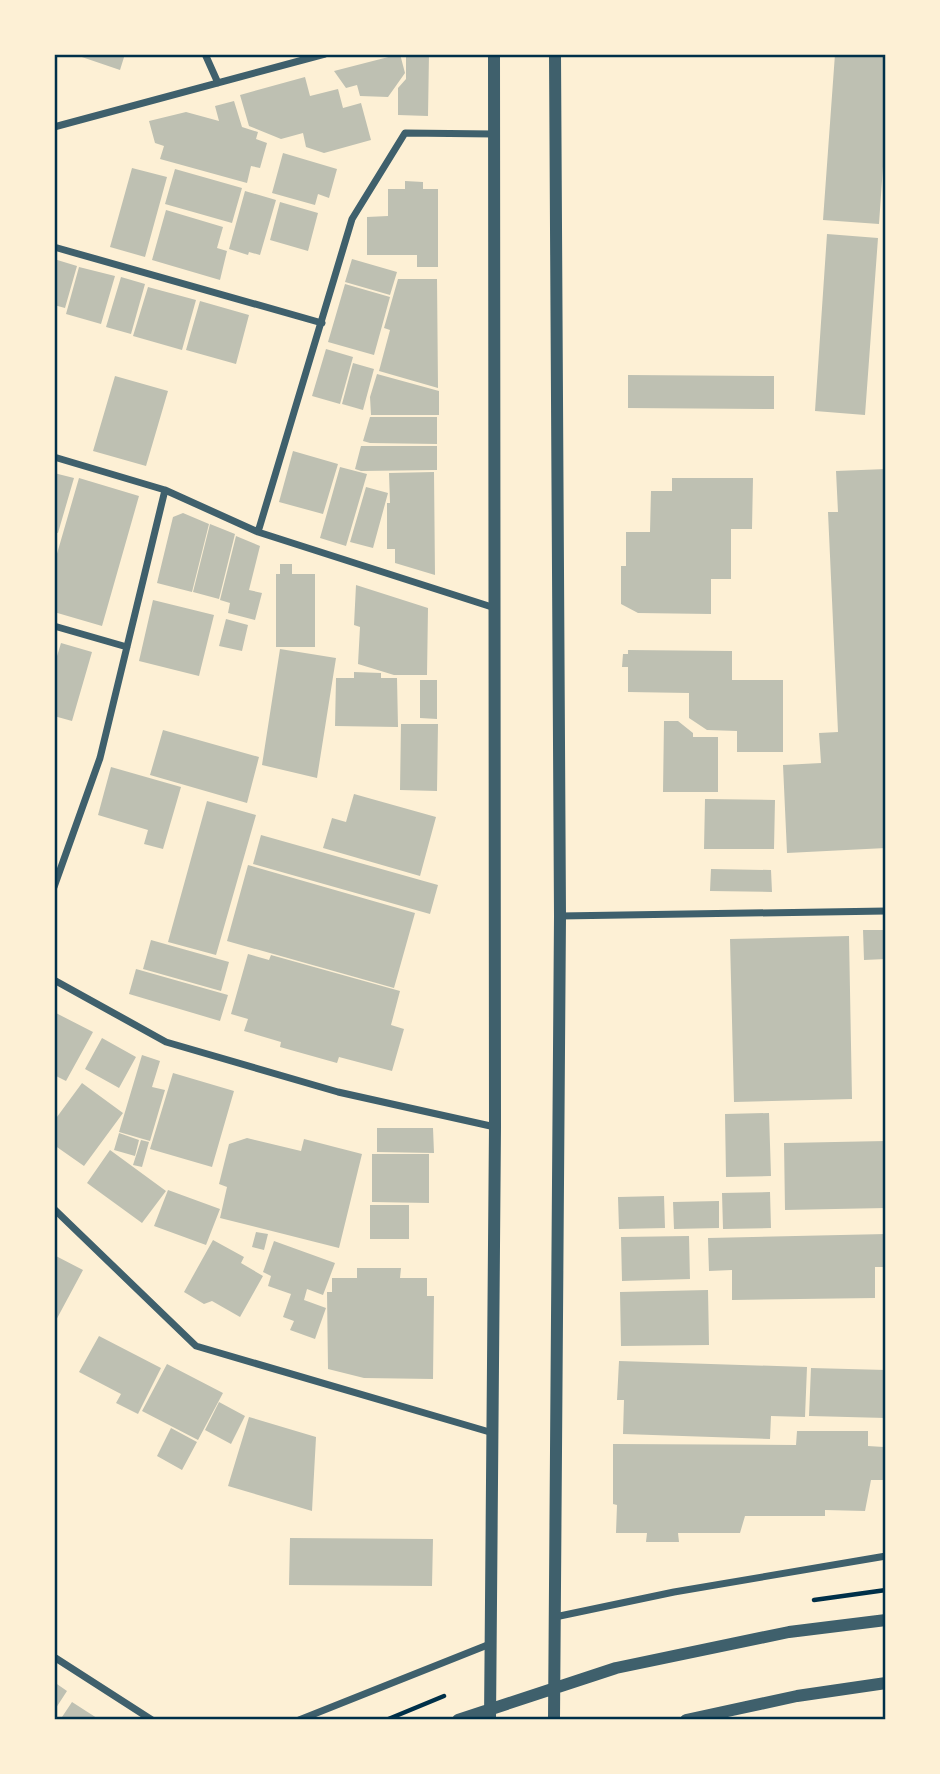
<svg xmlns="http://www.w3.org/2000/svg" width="940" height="1774" viewBox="0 0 940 1774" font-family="Cabin,sans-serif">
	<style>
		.building { fill: #bec0b2 }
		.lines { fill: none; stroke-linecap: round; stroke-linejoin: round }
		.path { stroke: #003049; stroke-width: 4.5 }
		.minor { stroke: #3f606c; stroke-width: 7 }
		.tertiary { stroke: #3f606c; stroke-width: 12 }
		.neatline { fill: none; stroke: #003049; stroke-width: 2.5 }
	</style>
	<rect width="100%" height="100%" fill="#fdf0d5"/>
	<!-- building -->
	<path class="building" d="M73,54H125L120,70Z
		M400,54L405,73L388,97L360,96L357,85L346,88L334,71Z
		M406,54H429L428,116L398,115V88L406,79Z
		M835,54H886V123L879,224L823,220Z
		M305,77L310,96L338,89L343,108L361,103L371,140L324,153L306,147L303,133L281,139L249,126L240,95Z
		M234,101L242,127L258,132L256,139L267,143L260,168L251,166L247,183L160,159L164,146L155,143L149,121L186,112L219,121L215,106Z
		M283,153L337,169L329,198L318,194L315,205L272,193Z
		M132,168L167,177L145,257L110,247Z
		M175,169L242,188L232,223L165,204Z
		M405,181L423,182V189H438V267H417V255H367V217L388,216V189H405Z
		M245,191L276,200L260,255L249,252L248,255L229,249Z
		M280,202L318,213L308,251L270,240Z
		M166,210L223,227L217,248L227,251L220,280L152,260Z
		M827,234L878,238L865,415L815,411Z
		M54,259L77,266L65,308L54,305Z
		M352,259L397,272L390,295L345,282Z
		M79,267L115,276L101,324L66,314Z
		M121,277L145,284L131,334L106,327Z
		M398,279H437L438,388L379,371L390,330L384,328Z
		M345,284L390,297L374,355L328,342Z
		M148,287L196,300L182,350L133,336Z
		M200,301L249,315L236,364L186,350Z
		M326,349L353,357L340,404L312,396Z
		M353,363L374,369L363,410L342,404Z
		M377,374L439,391V415H371L370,397Z
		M628,375L774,376V409L628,408Z
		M115,376L168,391L146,466L93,451Z
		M370,417H437V444L370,443L363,441Z
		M361,446H437V470L361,471L355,469Z
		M293,451L338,464L323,514L279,502Z
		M340,467L367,474L346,546L320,538Z
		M886,469V848L787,853L783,765L821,763L819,733L838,732L828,512H838L836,471Z
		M434,472L435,575L395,563V549H387V503H390L389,473Z
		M54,473L74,478L58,533L54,532Z
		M79,478L139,496L102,626L54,612V564Z
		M672,478H753L752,529H731V579H711V614L638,613L621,604V566H626V532H650L651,491H672Z
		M366,487L388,493L373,548L350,542Z
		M183,513L209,524L192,592L157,583L173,517Z
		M210,524L235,534L219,599L193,592Z
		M236,536L260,546L249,590L262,593L255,620L228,613L230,603L220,600Z
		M280,564H292V574H315V647H276V574H280Z
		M356,585L428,608L427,675H394L358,664L360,627L354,625Z
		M153,600L214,615L199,676L139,661Z
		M226,619L248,625L242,651L219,646Z
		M61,643L92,652L72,721L54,716V666Z
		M280,649L336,658L317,778L262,765Z
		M628,650L732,651V680H783V752H737V731L707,730L689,718V693L628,692V667H622L623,654H628Z
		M354,672L381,673V678H397L398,727L335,726L336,678H354Z
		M420,680H437V719L420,718Z
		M664,721H678L693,733V737H718V792H663Z
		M401,724H438L437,791L400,790Z
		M163,730L259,757L247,803L150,775Z
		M111,767L181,787L163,849L144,844L148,830L98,815Z
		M354,794L436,817L420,876L323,848L332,818L346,822Z
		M705,799L775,800L774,849H704Z
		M207,801L256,815L216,955L168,942Z
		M261,835L438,885L430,914L253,864Z
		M248,865L415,913L394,988L227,941Z
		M711,869L771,870L772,892L710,891Z
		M863,930H886V959L864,960Z
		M849,936L852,1099L734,1102L730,939Z
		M151,940L229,962L221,991L143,969Z
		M248,954L269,960L271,955L400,991L391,1025L404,1029L392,1071L339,1057L337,1063L280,1047L281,1042L244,1031L248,1019L231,1014Z
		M136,969L228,995L220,1021L129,994Z
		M54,1012L93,1032L66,1081L54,1075Z
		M102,1038L136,1057L119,1088L85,1069Z
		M142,1055L160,1061L152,1087L165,1090L150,1141L119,1132Z
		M173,1073L234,1091L212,1167L150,1149Z
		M82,1083L123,1113L84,1166L54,1145V1121Z
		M769,1113L771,1176L726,1177L725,1114Z
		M377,1128H433L434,1153L377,1152Z
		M119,1133L139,1140L135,1156L114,1150Z
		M247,1138L301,1151L304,1139L362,1154L339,1248L220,1218L227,1187L219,1184L229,1144Z
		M141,1140L149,1142L142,1167L133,1165Z
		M886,1141V1208L785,1210L784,1143Z
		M110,1150L166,1191L142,1223L87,1183Z
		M372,1154H429V1203L372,1202Z
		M168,1190L220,1209L206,1245L154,1226Z
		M770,1192L771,1228L723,1229L722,1193Z
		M664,1196L665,1228L619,1229L618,1197Z
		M719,1201V1228L674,1229L673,1202Z
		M370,1205H409V1239H370Z
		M256,1232L268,1234L264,1250L252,1247Z
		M886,1234V1267H875V1298L732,1300V1270L709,1271L708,1238Z
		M689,1236L690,1279L622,1281L621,1237Z
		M213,1240L244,1257L241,1263L263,1276L240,1317L212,1301L204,1304L184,1292Z
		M274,1241L335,1263L323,1295L307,1289L304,1300L326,1308L315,1339L290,1330L294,1321L283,1317L291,1294L268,1286L271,1276L263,1272Z
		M54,1255L83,1270L54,1324Z
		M357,1268H401L400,1278H427V1296H434L433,1379L364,1378L328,1369L327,1292H332V1278H357Z
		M708,1290L709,1345L621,1346L620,1292Z
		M99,1336L161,1368L138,1414L116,1403L121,1394L79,1372Z
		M619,1361L807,1367L805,1417L771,1416L770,1439L623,1434L624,1400H617Z
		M167,1364L223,1393L198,1440L142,1411Z
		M811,1368L886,1370V1418L809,1416Z
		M219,1402L245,1416L231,1444L205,1430Z
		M249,1417L316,1437L312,1511L228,1486Z
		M171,1428L197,1442L182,1470L157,1456Z
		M797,1431H868V1446L884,1447L883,1480H871L865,1511L825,1510V1516H745L740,1533H678L679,1542H646L647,1533H616L617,1505L613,1504V1444L796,1445Z
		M290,1538L433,1539L432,1586L289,1585Z
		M54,1682L67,1691L54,1711Z
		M72,1702L100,1720H60Z"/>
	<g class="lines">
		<!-- path -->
		<path class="path" d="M814,1600L886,1590
			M386,1720L444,1696"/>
		<!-- minor -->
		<path class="minor" d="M205,54L218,83
			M54,127L325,54
			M54,247L322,323
			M54,457L165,490L258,532L495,608
			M258,532L352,219L405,133L494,134
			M54,626L127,647
			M54,887L100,758L165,490
			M560,916L886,911
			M54,980L166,1042L338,1092L495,1127
			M54,1209L196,1346L493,1433
			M555,1617L674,1592L886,1556
			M54,1657L152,1720
			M299,1720L490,1644"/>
		<!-- tertiary -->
		<path class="tertiary" d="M458,1720L616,1668L789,1632L886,1620
			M490,1720L495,1127L494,54
			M554,1720L560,916L555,54
			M686,1720L797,1696L886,1683"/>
	</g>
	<!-- border -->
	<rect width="940" height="1774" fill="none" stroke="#fdf0d5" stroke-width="112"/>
	<rect x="56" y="56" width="828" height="1662" class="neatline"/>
</svg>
